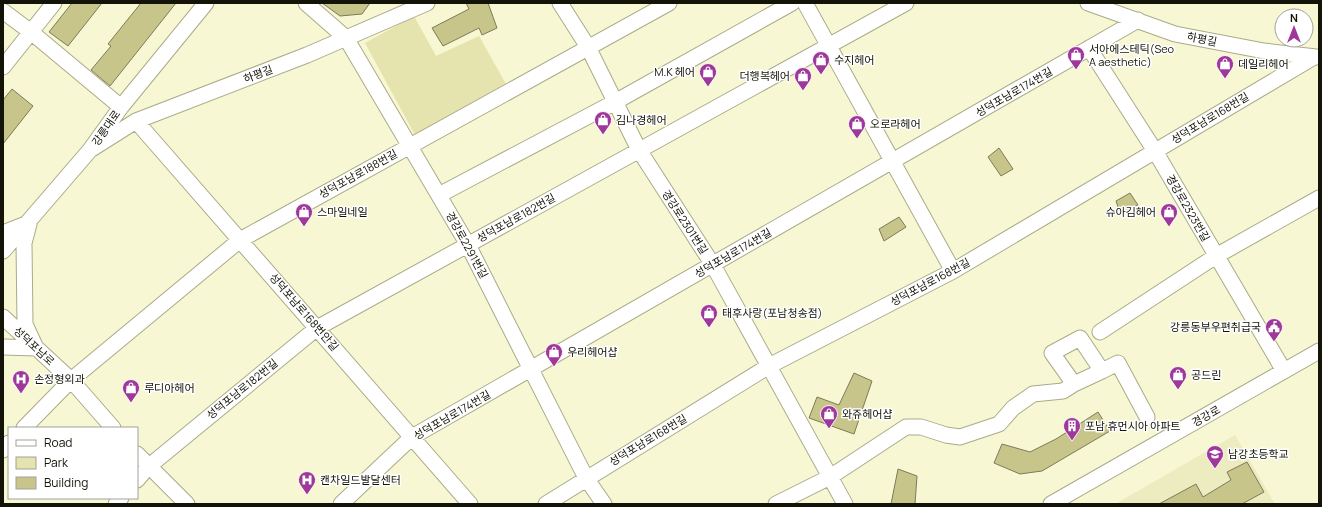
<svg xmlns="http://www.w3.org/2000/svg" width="1322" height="507" viewBox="0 0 1322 507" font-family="Manrope,'Noto Sans KR',sans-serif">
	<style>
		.built { fill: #edecc1 }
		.green { fill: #e5e3ae }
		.building { fill: #c8c58b; stroke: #7c7b5b }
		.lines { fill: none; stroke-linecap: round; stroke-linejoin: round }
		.minor-casing { stroke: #abaa89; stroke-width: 17 }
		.minor { stroke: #fff; stroke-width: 15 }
		.labels { text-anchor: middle; stroke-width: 3; stroke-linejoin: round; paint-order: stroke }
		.street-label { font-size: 11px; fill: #131307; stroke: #fff }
		.poi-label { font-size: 11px; fill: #131307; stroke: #fff; text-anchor: start }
	</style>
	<rect width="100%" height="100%" fill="#f8f7d3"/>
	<!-- built -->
	<path class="built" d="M1235,435L1275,504H1115Z"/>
	<!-- green -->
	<path class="green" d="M414,16L436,56L479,36L506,84L415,135L365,43Z"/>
	<!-- building -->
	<path class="building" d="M72,3H102L68,46L49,32Z
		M141,3H176L110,86L91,70L111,46L108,44Z
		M322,3H370L362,14L340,16Z
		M466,3H488L497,28L482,35L479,28L443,46L432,28L469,9Z
		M12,89L33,106L3,144V100Z
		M999,148L1013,169L1001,176L988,157Z
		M1130,193L1138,205L1120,213L1116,201Z
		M899,217L906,227L884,241L879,229Z
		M854,373L872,381L854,434L809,418L817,397L839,405Z
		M1098,412L1110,431L1042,471L1020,474L994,463L1002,444L1030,452L1056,439Z
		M1247,462L1264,492L1242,504H1159L1196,484L1203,497L1231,480L1227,472Z
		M898,469L917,476L915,504H891Z"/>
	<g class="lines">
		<defs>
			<path id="minor" d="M306,3L346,38L468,245L586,478L604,504
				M560,3L588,47L639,150L713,265L845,504
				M805,3L953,271
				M1088,3L1175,34L1264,51L1316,57
				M3,11L31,32L121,107
				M1089,48L1155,151L1284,371
				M3,67L54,3
				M136,121L470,504
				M90,150L136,121L307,55L427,3
				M439,195L615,102L792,3
				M3,233L26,224
				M3,251L90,150L121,107L206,3
				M3,317L71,380L113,428
				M1100,332L1216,256L1319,198
				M3,347L36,348L25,324L24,243L29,224
				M1074,384L1102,371
				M24,428L71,380L240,240L669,3
				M3,450L9,443
				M137,454L187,504
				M137,480L148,467L317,328L906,3
				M116,504L121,498
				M341,504L412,437L1138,20
				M546,504L769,366L953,271L1314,57
				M776,504L830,477L906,427H921L946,435L960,437L999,424L1013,408L1033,394L1063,391L1074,384L1052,353L1080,338L1102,371L1118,363L1147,417
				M1051,504L1319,351"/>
		</defs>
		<!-- minor casing -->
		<use href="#minor" class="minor-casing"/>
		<!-- minor -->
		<use href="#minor" class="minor"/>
	</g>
	<!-- icons -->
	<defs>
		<symbol id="shop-pin" viewBox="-11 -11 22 30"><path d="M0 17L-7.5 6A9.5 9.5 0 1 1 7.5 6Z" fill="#9f389b" stroke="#fff"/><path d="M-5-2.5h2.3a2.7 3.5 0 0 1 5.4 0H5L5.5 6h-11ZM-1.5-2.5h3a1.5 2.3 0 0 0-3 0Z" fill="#fff"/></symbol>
		<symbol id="civic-pin" viewBox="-11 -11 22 30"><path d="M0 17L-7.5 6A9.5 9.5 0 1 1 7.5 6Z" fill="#9f389b" stroke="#fff"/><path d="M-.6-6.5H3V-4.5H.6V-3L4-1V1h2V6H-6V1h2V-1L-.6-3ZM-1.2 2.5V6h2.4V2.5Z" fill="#fff"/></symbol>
		<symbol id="hospital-pin" viewBox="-11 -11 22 30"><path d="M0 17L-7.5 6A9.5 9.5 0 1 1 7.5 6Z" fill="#9f389b" stroke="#fff"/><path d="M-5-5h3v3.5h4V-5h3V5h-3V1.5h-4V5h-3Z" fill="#fff"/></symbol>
		<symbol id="building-pin" viewBox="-11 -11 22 30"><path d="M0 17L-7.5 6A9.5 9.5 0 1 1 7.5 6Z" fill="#9f389b" stroke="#fff"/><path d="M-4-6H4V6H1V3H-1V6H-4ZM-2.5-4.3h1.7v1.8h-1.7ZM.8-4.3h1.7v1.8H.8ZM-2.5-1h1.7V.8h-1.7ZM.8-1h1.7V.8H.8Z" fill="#fff"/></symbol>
		<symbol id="school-pin" viewBox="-11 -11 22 30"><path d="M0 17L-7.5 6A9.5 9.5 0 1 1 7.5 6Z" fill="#9f389b" stroke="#fff"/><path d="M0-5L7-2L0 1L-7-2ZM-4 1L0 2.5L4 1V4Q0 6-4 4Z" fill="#fff"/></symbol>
	</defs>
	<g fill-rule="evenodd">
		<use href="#shop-pin" x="1066" y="45" width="20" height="27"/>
		<use href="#shop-pin" x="811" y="50" width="20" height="27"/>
		<use href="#shop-pin" x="1215" y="54" width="20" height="27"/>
		<use href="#shop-pin" x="698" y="62" width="20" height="27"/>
		<use href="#shop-pin" x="793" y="66" width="20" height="27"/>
		<use href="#shop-pin" x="593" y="110" width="20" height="27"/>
		<use href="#shop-pin" x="847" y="114" width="20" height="27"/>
		<use href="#shop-pin" x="294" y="202" width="20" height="27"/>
		<use href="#shop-pin" x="1159" y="202" width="20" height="27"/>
		<use href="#shop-pin" x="699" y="303" width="20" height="27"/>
		<use href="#civic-pin" x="1264" y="317" width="20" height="27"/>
		<use href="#shop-pin" x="544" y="342" width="20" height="27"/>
		<use href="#shop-pin" x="1168" y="365" width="20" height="27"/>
		<use href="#hospital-pin" x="11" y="369" width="20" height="27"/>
		<use href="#shop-pin" x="121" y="378" width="20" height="27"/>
		<use href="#shop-pin" x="819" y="404" width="20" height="27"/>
		<use href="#building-pin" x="1062" y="416" width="20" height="27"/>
		<use href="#school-pin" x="1205" y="444" width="20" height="27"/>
		<use href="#hospital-pin" x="297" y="470" width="20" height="27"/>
	</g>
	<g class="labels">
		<!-- street labels -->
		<g class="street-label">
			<text transform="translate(1202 39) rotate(11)" y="4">하평길</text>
			<text transform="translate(258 74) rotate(-21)" y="4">하평길</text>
			<text transform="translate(1014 92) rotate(-30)" y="4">성덕포남로174번길</text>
			<text transform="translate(1210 118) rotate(-31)" y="4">성덕포남로168번길</text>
			<text transform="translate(106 128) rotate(-55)" y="4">강릉대로</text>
			<text transform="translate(358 174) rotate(-29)" y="4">성덕포남로188번길</text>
			<text transform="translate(1188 208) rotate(60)" y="4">경강로2323번길</text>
			<text transform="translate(516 218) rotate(-29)" y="4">성덕포남로182번길</text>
			<text transform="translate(685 222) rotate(57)" y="4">경강로2301번길</text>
			<text transform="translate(467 245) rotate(61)" y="4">경강로2291번길</text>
			<text transform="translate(733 253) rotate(-30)" y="4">성덕포남로174번길</text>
			<text transform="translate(930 282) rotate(-28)" y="4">성덕포남로168번길</text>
			<text transform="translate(304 312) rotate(49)" y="4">성덕포남로168번안길</text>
			<text transform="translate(34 346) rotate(43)" y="4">성덕포남로</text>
			<text transform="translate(242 389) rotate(-39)" y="4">성덕포남로182번길</text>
			<text transform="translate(452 415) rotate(-30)" y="4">성덕포남로174번길</text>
			<text transform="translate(1206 416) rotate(-30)" y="4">경강로</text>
			<text transform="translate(648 440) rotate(-31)" y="4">성덕포남로168번길</text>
		</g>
		<!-- poi labels -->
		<g class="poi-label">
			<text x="1089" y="53">서아에스테틱(Seo<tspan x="1089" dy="13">A aesthetic)</tspan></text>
			<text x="834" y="64">수지헤어</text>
			<text x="1238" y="68">데일리헤어</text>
			<text x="695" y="76" text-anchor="end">M.K 헤어</text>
			<text x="790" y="80" text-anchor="end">더행복헤어</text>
			<text x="616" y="124">김나경헤어</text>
			<text x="870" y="128">오로라헤어</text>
			<text x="317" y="216">스마일네일</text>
			<text x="1156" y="216" text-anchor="end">슈아김헤어</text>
			<text x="722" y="317">태후사랑(포남청송점)</text>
			<text x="1261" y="331" text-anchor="end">강릉동부우편취급국</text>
			<text x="567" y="356">우리헤어샵</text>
			<text x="1191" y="379">공드린</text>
			<text x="34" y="383">손정형외과</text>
			<text x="144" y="392">루디아헤어</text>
			<text x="842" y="418">와쥬헤어샵</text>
			<text x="1085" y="430">포남 휴먼시아 아파트</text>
			<text x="1228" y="458">남강초등학교</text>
			<text x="320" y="484">캔차일드발달센터</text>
		</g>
	</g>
	<!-- border -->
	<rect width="1322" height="507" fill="none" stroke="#131307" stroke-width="8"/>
	<!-- legend -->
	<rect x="8" y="427" width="130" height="72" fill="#ffffff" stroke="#a1a19c"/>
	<rect x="16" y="440" width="20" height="6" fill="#ffffff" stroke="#a1a19c"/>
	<text x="44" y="447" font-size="12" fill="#131307">Road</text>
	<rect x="16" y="457" width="20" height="12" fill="#e5e3ae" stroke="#a1a19c"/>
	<text x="44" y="467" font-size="12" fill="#131307">Park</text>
	<rect x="16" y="477" width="20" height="12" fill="#c8c58b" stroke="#a1a19c"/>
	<text x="44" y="487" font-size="12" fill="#131307">Building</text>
	<!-- north arrow -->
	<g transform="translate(1294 28)"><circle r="19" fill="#ffffff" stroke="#a1a19c"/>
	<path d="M0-3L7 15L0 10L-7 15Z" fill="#9f389b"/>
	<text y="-6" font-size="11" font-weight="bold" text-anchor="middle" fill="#131307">N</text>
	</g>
</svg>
